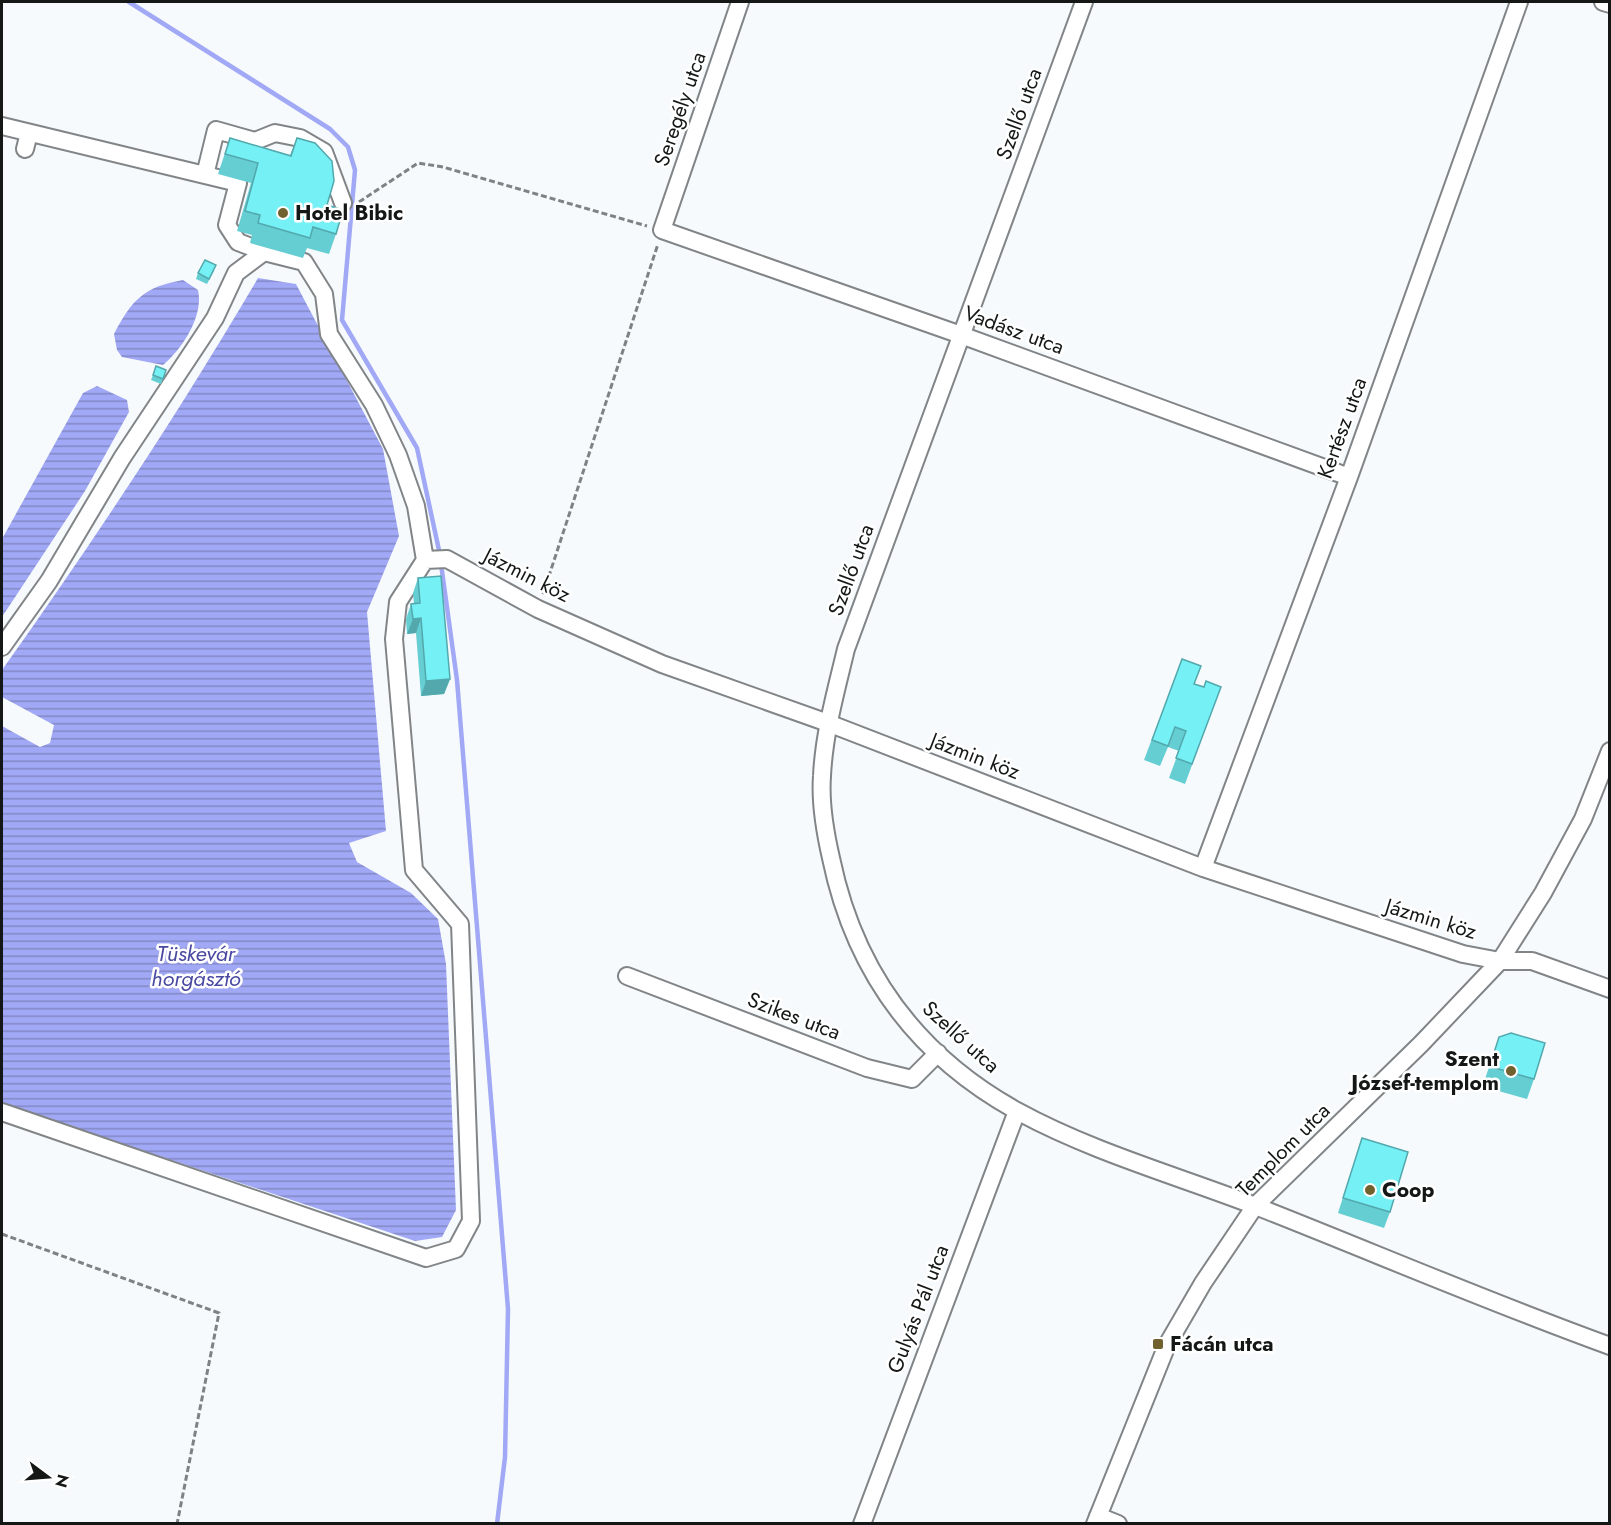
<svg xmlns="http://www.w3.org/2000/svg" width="1611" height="1525" viewBox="0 0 1611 1525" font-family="Jost,sans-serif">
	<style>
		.water { fill: url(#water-rules) }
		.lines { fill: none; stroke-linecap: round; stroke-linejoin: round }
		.stream { stroke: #a1a8f5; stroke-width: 4.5 }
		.minor-casing { stroke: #818587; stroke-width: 20 }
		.path { stroke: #7f8283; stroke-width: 3; stroke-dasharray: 6 3; stroke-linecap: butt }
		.minor { stroke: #fff; stroke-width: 16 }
		.wall { fill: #65ced3 }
		.shaded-wall { fill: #52a8ac }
		.building { fill: #75f0f5; stroke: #52a8ac; stroke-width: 1.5 }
		.poi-dot { fill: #71612f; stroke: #fff; stroke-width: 2 }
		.labels { text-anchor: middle; stroke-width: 5; stroke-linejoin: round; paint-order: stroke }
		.street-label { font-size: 21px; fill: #151717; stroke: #fff }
		.poi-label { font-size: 21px; font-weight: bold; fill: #151717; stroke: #fff; text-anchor: start }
		.water-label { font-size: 22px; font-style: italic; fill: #4a49a2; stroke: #fff }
	</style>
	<defs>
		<pattern id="water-rules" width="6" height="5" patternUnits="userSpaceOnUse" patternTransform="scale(1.5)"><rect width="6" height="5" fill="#a1a8f5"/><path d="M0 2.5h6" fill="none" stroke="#8288c5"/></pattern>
	</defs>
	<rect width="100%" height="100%" fill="#f6fafc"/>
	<!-- water -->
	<path class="water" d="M258,278L296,284L383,449L399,536L367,612L386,831L349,843L357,862L411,893L438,919L446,964L456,1210L442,1237L415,1241L2,1104V726L40,747L50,743L54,725L2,697V670C93,542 178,414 258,278Z
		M183,280L198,290C204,316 182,349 163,365L122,357L117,350L114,334C132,300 143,287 183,280Z
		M97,386L127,400L129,412L85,491L2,617V539L83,393Z"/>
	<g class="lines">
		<!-- stream -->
		<path class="stream" d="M129,2L330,129L348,147L355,170L342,320L417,448L440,555
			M441,564L457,680L508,1309L505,1457L497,1524"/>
		<defs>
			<path id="minor" d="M740,2L662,230L961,335L1349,477
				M1084,2L846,649C836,691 824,733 822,776C820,803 825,832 831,858C854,970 916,1055 1017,1111C1092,1152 1178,1176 1258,1207C1375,1253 1491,1303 1610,1346
				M1603,2L1610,4
				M2,126L238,183L227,225L238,242L264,252
				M25,149L29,133
				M205,175L216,130L255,141L275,133L300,138L324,152L343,203
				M425,560L447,559L538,609L662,664L828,723L1203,868L1463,954L1500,961H1532L1610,989
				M2,647L49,581L122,458L215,318L236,273L264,252L304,262L324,294L329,334L374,405L398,455L416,506L425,560L398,602L394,639L414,870L460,924L471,1221L456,1249L426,1258L2,1112
				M1203,868L1349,477L1519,2
				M627,976L867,1068L912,1079L938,1053
				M1098,1516L1118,1524
				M862,1524L1017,1111
				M1095,1524L1167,1345L1203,1283L1255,1206L1421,1044L1500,961L1543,893L1583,819L1610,751"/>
		</defs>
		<!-- minor casing -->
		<use href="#minor" class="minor-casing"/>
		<!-- path -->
		<path class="path" d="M359,202L418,163L443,167L647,226
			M543,594L658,244
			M2,1234L219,1313L177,1524"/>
		<!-- minor -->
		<use href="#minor" class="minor"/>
	</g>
	<!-- wall -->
	<path class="wall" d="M230,138L290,155L297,138L327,205L336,234L329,254L307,248L303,258L250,243L252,235L237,231L251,183L218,174Z
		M214,271L207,284L196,279L198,273Z
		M166,370L161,384L151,380L153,375Z
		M418,578L450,679L444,694L421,696L416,633L407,634L406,619L411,604H414L413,593Z
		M1182,659L1194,684L1204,687H1221L1185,784L1169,778L1179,751L1168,747L1160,766L1144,760Z
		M1499,1037L1534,1079L1527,1099L1488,1088L1490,1081L1485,1079Z
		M1362,1138L1390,1212L1384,1228L1338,1213Z"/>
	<!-- shaded-wall -->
	<path class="shaded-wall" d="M421,618L416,633L407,634L413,619Z
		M450,679L444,694L421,696L426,681Z"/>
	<!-- building -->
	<path class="building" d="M230,138L291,156L297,138L315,143L332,161L334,181L327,205L343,210L336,234L313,227L310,238L258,223L260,215L245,211L258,163L225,154Z
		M205,260L216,265L209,279L198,273Z
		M156,366L166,370L163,379L153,375Z
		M441,576L450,679L426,681L421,618L413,619L411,604L420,603L418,578Z
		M1182,659L1201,666L1194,684L1204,687L1206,681L1221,687L1192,764L1176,758L1186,731L1175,727L1168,746L1152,740Z
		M1511,1033L1545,1043L1534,1079L1495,1068L1497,1061L1492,1059L1499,1037Z
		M1362,1138L1408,1152L1390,1212L1343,1198Z"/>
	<!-- markers -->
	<g class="poi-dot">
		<circle cx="283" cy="213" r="6"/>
		<circle cx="1511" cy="1071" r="6"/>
		<circle cx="1370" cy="1190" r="6"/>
		<rect x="1152" y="1338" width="12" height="12" rx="3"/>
	</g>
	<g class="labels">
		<!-- street labels -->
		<g class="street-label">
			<text transform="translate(680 109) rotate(-71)" y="7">Seregély utca</text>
			<text transform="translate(1019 114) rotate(-70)" y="7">Szellő utca</text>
			<text transform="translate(1014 330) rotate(20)" y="7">Vadász utca</text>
			<text transform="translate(1342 428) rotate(-70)" y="7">Kertész utca</text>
			<text transform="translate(851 570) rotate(-70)" y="7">Szellő utca</text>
			<text transform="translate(527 575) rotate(27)" y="7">Jázmin köz</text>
			<text transform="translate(975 756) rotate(21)" y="7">Jázmin köz</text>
			<text transform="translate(1431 919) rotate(17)" y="7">Jázmin köz</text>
			<text transform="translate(794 1016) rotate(21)" y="7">Szikes utca</text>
			<text transform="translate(961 1037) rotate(42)" y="7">Szellő utca</text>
			<text transform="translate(1283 1150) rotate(-45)" y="7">Templom utca</text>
			<text transform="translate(918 1309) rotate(-69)" y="7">Gulyás Pál utca</text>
		</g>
		<!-- poi labels -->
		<g class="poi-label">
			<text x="295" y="220">Hotel Bibic</text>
			<text x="1499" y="1066" text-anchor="end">Szent<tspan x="1499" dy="24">József-templom</tspan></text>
			<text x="1382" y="1197">Coop</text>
			<text x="1170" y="1351">Fácán utca</text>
		</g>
		<!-- water labels -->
		<g class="water-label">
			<text x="196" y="961">Tüskevár<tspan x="196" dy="25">horgásztó</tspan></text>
		</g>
	</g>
	<!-- border -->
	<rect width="1611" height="1525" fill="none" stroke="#151717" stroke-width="6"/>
	<!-- north arrow -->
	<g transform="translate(48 1477) rotate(106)" stroke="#ffffff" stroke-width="4.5" paint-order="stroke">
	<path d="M0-4.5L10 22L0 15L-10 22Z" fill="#151717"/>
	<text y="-9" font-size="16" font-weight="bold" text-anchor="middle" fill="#151717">N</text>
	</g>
</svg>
